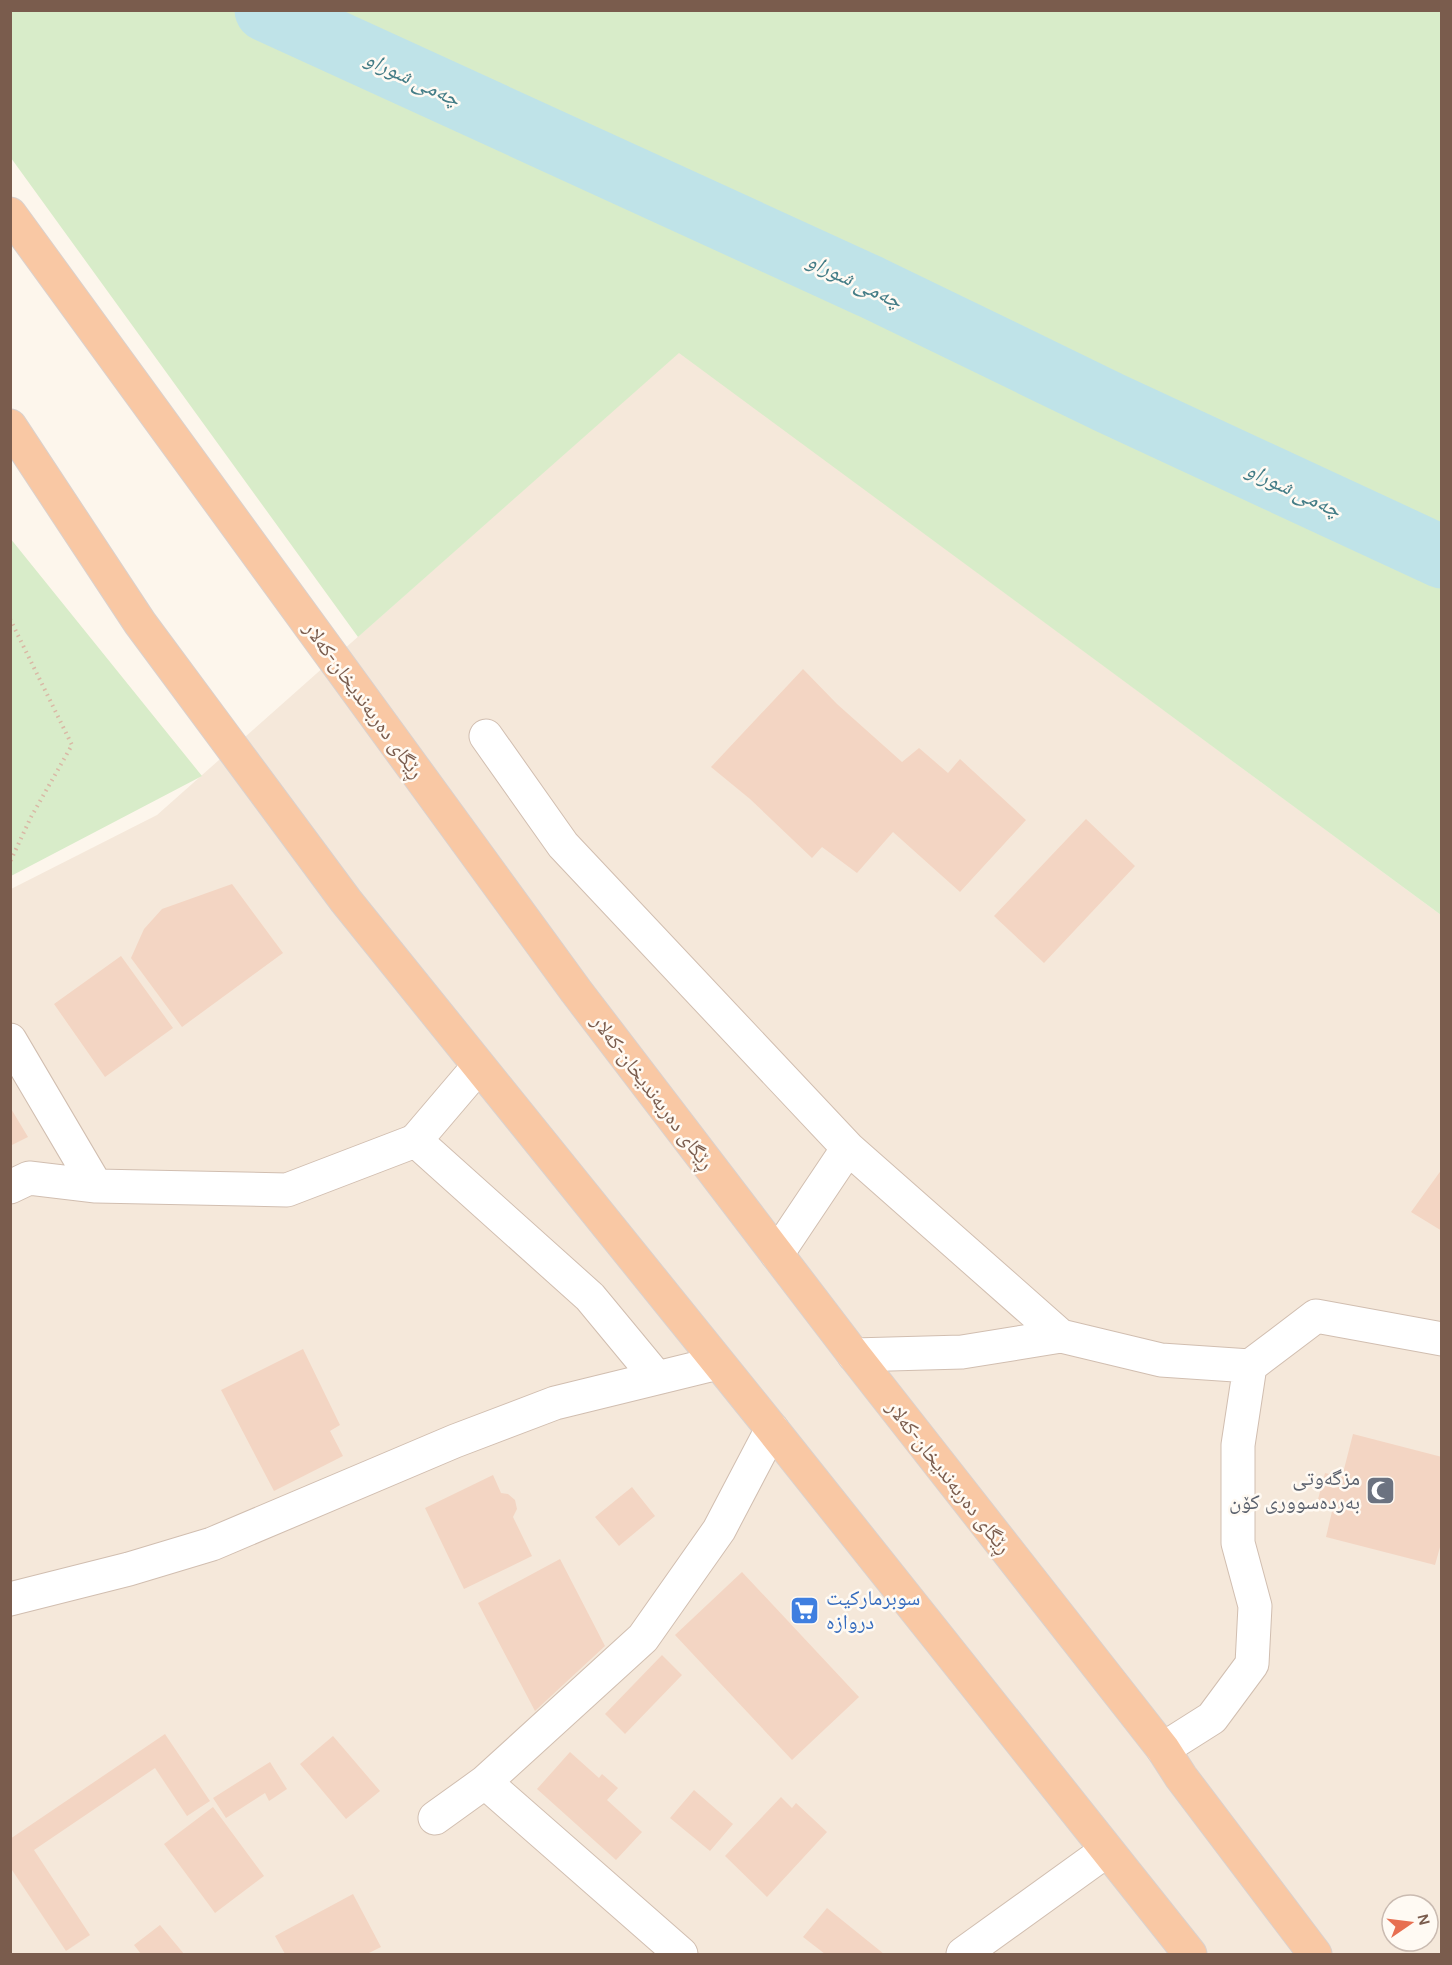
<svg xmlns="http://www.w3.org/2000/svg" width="1452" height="1965" viewBox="0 0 1452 1965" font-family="Karla,'Noto Naskh Arabic',sans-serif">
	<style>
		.residential { fill: #f5e8da; fill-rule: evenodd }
		.green { fill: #d8ecc9 }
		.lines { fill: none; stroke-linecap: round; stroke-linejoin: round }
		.river { stroke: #bfe3e8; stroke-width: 63 }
		.building { fill: #f3d5c3 }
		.minor-casing { stroke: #d1beb0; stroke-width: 35 }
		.trunk-casing { stroke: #dad1cd; stroke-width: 35 }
		.path { stroke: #d9b8a5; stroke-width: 4; stroke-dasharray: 1.5 4.5; stroke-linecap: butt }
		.minor { stroke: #fff; stroke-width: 33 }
		.trunk { stroke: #f9c8a4; stroke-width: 33 }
		.labels { text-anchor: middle; stroke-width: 5; stroke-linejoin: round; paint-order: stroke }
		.street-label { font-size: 21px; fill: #7a5c4d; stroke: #fffaf3 }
		.worship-label { font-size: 21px; fill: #5b616d; stroke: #fffaf3; text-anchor: end }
		.shop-label { font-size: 21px; fill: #366cbe; stroke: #fffaf3; text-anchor: start }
		.water-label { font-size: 22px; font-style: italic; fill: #437c86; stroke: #fffaf3 }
	</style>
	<rect width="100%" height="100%" fill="#fdf6ec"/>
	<!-- residential -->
	<path class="residential" d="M679,352L1441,915V1954H11V889L157,815ZM1392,1905H1428V1941H1392Z"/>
	<!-- green -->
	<path class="green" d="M10,11H1441V915L679,353L358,637L11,158Z
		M10,538L202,776L11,876H10Z"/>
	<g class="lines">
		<!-- river -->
		<path class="river" d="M266,10L871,287L1110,403L1442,557"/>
	</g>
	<!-- building -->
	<path class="building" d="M803,669L837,704L902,762L919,748L948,773L960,759L1026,820L960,892L893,832L857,873L822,847L812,858L750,799L711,767Z
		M1086,819L1135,866L1044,963L994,916Z
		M232,884L283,953L182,1027L131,958L144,929L162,909Z
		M121,956L173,1028L105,1077L54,1004Z
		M10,1107L28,1137L10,1146Z
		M1442,1169V1231L1411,1212Z
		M303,1349L340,1425L330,1431L343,1456L274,1491L221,1390Z
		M1353,1434L1442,1457V1540L1435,1565L1326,1537L1333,1507L1317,1503L1325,1473L1342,1477Z
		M493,1475L501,1493L508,1494L515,1500L517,1509L513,1517L532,1556L464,1589L425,1508Z
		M632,1487L655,1516L619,1546L595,1517Z
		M560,1559L605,1646L535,1711L478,1603Z
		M742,1572L859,1697L792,1760L675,1635Z
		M662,1655L682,1675L625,1734L605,1714Z
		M165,1734L210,1801L187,1816L155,1768L34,1850L90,1935L66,1951L10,1867V1839Z
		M333,1736L380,1791L346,1819L300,1764Z
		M570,1752L599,1778L602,1774L618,1788L607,1800L642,1832L616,1860L537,1789Z
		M270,1762L287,1789L269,1801L265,1793L226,1818L213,1798Z
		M694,1790L733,1824L710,1851L670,1818Z
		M781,1797L792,1808L796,1803L827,1832L767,1897L725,1856Z
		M213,1807L264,1876L215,1913L164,1844Z
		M353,1894L381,1947L367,1954H285L275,1936Z
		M827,1908L884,1954H825L803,1937Z
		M160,1925L184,1954H141L134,1945Z"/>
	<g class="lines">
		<defs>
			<path id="minor" d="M486,736L563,845L848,1148L777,1254
				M10,1040L96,1186L287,1190L415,1141L478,1067
				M415,1140L590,1297L657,1378
				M848,1148L1061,1336
				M10,1187L29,1178L96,1186
				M854,1355L962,1352L1061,1336L1161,1360L1250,1366L1316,1316L1442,1339
				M10,1599L129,1569L212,1544L455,1441L555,1403L718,1363
				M1163,1749L1212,1718L1252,1664L1255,1606L1238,1543V1445L1250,1366
				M485,1782L681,1954
				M435,1818L485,1782L643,1638L719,1530L772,1429
				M963,1954L1106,1851"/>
			<path id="trunk" d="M10,214L576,991L854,1355L1163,1749L1181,1777L1315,1954
				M10,426L140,623L346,901L772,1429L1190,1954"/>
		</defs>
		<!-- minor casing -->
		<use href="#minor" class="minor-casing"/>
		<!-- trunk casing -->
		<use href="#trunk" class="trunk-casing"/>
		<!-- path -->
		<path class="path" d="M10,619L72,745L31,817L10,862"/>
		<!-- minor -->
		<use href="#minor" class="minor"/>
		<!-- trunk -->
		<use href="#trunk" class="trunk"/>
	</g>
	<!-- icons -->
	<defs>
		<symbol id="mosque-square" viewBox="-11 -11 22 22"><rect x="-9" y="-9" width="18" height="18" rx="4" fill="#6b7280" stroke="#fffaf3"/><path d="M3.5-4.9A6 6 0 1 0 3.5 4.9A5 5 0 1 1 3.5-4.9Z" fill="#fff"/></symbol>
		<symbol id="supermarket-square" viewBox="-11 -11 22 22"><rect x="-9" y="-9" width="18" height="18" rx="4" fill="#3f7fe0" stroke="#fffaf3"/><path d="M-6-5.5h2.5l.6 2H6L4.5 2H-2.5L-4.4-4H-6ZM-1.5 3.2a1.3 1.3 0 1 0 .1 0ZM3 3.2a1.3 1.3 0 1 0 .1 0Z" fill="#fff"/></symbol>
	</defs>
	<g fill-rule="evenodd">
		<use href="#mosque-square" x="1364" y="1474" width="33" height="33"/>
		<use href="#supermarket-square" x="788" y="1594" width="33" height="33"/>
	</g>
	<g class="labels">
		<!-- street labels -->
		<g class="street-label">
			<text transform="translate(364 700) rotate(54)" y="7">ڕێگای دەربەندیخان-کەلار</text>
			<text transform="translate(653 1092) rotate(53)" y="7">ڕێگای دەربەندیخان-کەلار</text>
			<text transform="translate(949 1477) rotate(52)" y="7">ڕێگای دەربەندیخان-کەلار</text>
		</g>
		<!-- worship labels -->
		<g class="worship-label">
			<text x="1360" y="1485">مزگەوتی<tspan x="1360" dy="24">بەردەسووری کۆن</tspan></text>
		</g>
		<!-- shop labels -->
		<g class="shop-label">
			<text x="826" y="1605">سوبرماركيت<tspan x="826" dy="24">دروازه</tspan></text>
		</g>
		<!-- water labels -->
		<g class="water-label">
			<text transform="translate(413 78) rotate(25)" y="8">چەمی شوراو</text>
			<text transform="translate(855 280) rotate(25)" y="8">چەمی شوراو</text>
			<text transform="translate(1294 489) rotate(25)" y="8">چەمی شوراو</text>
		</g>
	</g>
	<!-- border -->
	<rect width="1452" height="1965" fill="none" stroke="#7a5c4d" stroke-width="24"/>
	<!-- north arrow -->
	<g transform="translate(1410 1923) rotate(76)"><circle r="28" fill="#fffaf3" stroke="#cabbb1" stroke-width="1.5"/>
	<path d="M0-4.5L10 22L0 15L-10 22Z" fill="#e76f51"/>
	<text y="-9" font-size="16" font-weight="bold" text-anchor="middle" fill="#7a5c4d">N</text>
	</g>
</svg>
